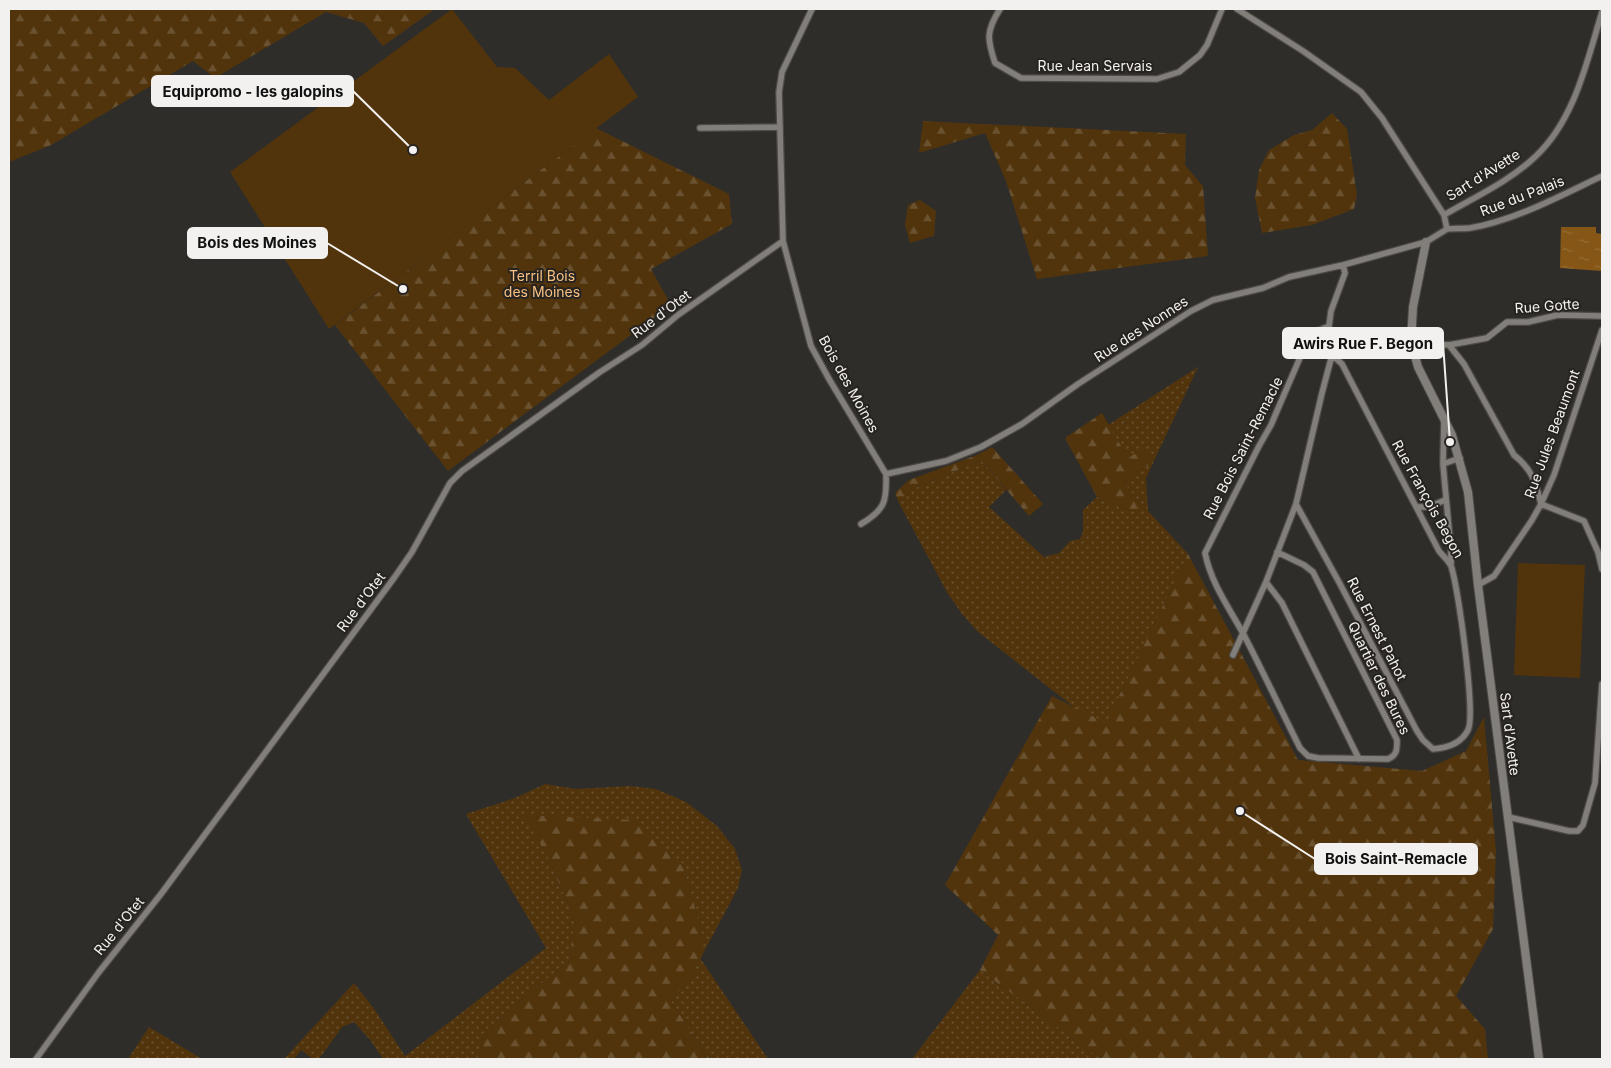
<svg xmlns="http://www.w3.org/2000/svg" width="1611" height="1068" viewBox="0 0 1611 1068" font-family="Inter,sans-serif">
	<style>
		.green { fill: url(#green-dots) }
		.forest { fill: url(#forest-firs) }
		.pitch { fill: #51340c }
		.water { fill: url(#water-ripples) }
		.lines { fill: none; stroke-linecap: round; stroke-linejoin: round }
		.minor-casing { stroke: #4d4a47; stroke-width: 8 }
		.tertiary-casing { stroke: #4d4a47; stroke-width: 10 }
		.minor { stroke: #827e7a; stroke-width: 5.5 }
		.tertiary { stroke: #827e7a; stroke-width: 8 }
		.labels { text-anchor: middle; stroke-width: 4; stroke-linejoin: round; paint-order: stroke }
		.street-label { font-size: 14px; fill: #f3f1ef; stroke: #262320 }
		.park-label { font-size: 14px; fill: #f8c181; stroke: #262320 }
		.leader { fill: none; stroke: #f3f1ef; stroke-width: 2 }
		.callout-dot { fill: #f3f1ef; stroke: #262320; stroke-width: 2 }
		.callout { fill: #f3f1ef; stroke: #f3f1ef; stroke-width: 2 }
		.callout-label { font-size: 15px; text-anchor: middle; font-weight: bold; fill: #111 }
	</style>
	<defs>
		<pattern id="green-dots" width="8" height="8" patternUnits="userSpaceOnUse" patternTransform="scale(1.25)"><rect width="8" height="8" fill="#51340c"/><path d="M2 2h.1M6 6h.1" fill="none" stroke="#6a5230" stroke-width="1.8" stroke-linecap="round"/></pattern>
		<pattern id="forest-firs" width="22" height="20" patternUnits="userSpaceOnUse" patternTransform="scale(1.25)"><rect width="22" height="20" fill="#51340c"/><path d="M5 1l3.5 6h-7zM16 11l3.5 6h-7z" fill="#6a5230"/></pattern>
		<pattern id="water-ripples" width="26" height="14" patternUnits="userSpaceOnUse" patternTransform="scale(1.25)"><rect width="26" height="14" fill="#855615"/><path d="M2 4q2-2 4 0t4 0M15 11q2-2 4 0t4 0" fill="none" stroke="#976f37"/></pattern>
	</defs>
	<rect width="100%" height="100%" fill="#2f2d29"/>
	<!-- green -->
	<path class="green" d="M1198,367L1146,478L1148,511L1188,554L1106,724L1075,708L977,631L962,614L948,594L899,503L913,489L981,460L1006,490L989,507L1044,557L1059,553L1070,541L1080,539L1083,532V510L1097,497L1130,511L1140,503L1124,483L1154,461L1128,458L1108,425Z
		M545,784L576,789L629,786L656,789L686,802L717,826L735,849L742,870L738,888L706,948L683,864L524,816L548,857L575,921L569,960L484,1032L478,1059H383L371,1041L354,1022L342,1027L319,1059H313L301,1050L294,1059H284L354,983L375,1010L405,1056L546,948L466,814L515,798Z
		M700,958L768,1059H706L705,1054L671,1001L693,973Z
		M980,970L1101,1059H912Z
		M149,1027L202,1059H128Z"/>
	<!-- forest -->
	<path class="forest" d="M9,9H435L383,46L364,23L326,12L215,78L193,61L51,145L9,162Z
		M1332,113L1347,129L1357,195L1354,209L1312,225L1262,233L1255,198L1259,170L1269,150L1294,135L1312,130Z
		M923,121L1186,134L1185,165L1203,186L1208,256L1037,279L1006,181L985,133L919,153Z
		M596,128L729,194L732,224L651,269L671,305L448,471L335,325Z
		M920,200L936,211L934,236L910,243L905,225L908,205Z
		M1102,413L1128,458L1145,448L1154,461L1124,483L1140,503L1138,510L1130,511L1097,497L1065,438Z
		M992,447L1043,504L1029,516L981,460L913,489L899,503L895,493L909,480L977,455Z
		M1188,554L1298,760L1422,771L1466,751L1484,717L1496,851L1493,929L1456,996L1485,1029L1488,1059H1101L980,970L998,935L945,885L1052,696L1106,723Z
		M523,815L636,820L683,864L706,948L693,973L671,1001L705,1054L706,1059H478L484,1032L569,960L575,921L548,857Z"/>
	<!-- pitch -->
	<path class="pitch" d="M452,9L497,67L515,68L549,100L609,54L638,97L329,329L230,172Z
		M1518,563L1585,565L1580,678L1514,675Z"/>
	<!-- water -->
	<path class="water" d="M1561,227H1596V233L1602,234V271L1560,268Z"/>
	<g class="lines">
		<defs>
			<path id="minor" d="M812,9L782,72L779,92L783,241L811,346L829,379L886,474C887,501 885,510 861,524
				M1000,9C986,31 987,39 995,63L1021,78L1157,79L1179,72L1200,55L1207,45L1222,9
				M1237,9L1303,51L1361,92L1382,118L1444,215L1447,229
				M700,128L780,127
				M1444,215C1475,197 1510,181 1536,156C1575,119 1587,61 1602,12
				M1447,229C1454,228 1462,229 1470,228C1514,221 1562,195 1602,176
				M1411,342L1449,345L1487,338L1507,322H1528L1558,315L1602,316
				M1449,345L1464,364L1514,455C1532,469 1536,483 1541,504L1584,521L1598,552L1602,569
				M1444,419L1443,464L1451,551V564
				M1443,464L1460,458
				M886,474L946,461L981,447L1022,424L1078,384L1191,311L1213,300L1263,288L1289,277L1343,265L1426,242L1447,229
				M1296,504L1340,584L1417,731L1423,740L1433,749C1447,748 1461,744 1468,730C1476,715 1458,585 1451,566C1449,561 1443,556 1439,551L1342,364L1332,355
				M1417,507H1429L1445,500
				M1277,552L1304,565L1313,572L1397,740C1397,750 1397,755 1388,759L1318,758L1308,756L1300,748C1281,710 1263,672 1244,635C1229,608 1211,583 1205,553L1259,446L1271,425L1302,353L1309,340L1318,331L1329,326
				M1266,582L1282,603L1359,759
				M1478,585L1494,576L1532,520L1541,504L1554,475L1602,330
				M1233,655L1266,582L1296,504L1322,393L1332,355L1329,326L1331,311L1345,273L1343,265
				M1508,817L1569,831H1578L1583,825L1595,783L1602,684
				M36,1059L99,972L161,894L394,578L412,552L450,483L462,471L600,372L642,345L678,315L783,241"/>
			<path id="tertiary" d="M1426,242L1413,307L1411,342L1418,367L1452,435L1468,492L1478,585L1539,1059"/>
		</defs>
		<!-- minor casing -->
		<use href="#minor" class="minor-casing"/>
		<!-- tertiary casing -->
		<use href="#tertiary" class="tertiary-casing"/>
		<!-- minor -->
		<use href="#minor" class="minor"/>
		<!-- tertiary -->
		<use href="#tertiary" class="tertiary"/>
	</g>
	<g class="labels">
		<!-- street labels -->
		<g class="street-label">
			<text x="1095" y="71">Rue Jean Servais</text>
			<text transform="translate(1483 175) rotate(-32)" y="5">Sart d'Avette</text>
			<text transform="translate(1522 196) rotate(-21)" y="5">Rue du Palais</text>
			<text transform="translate(1547 306) rotate(-4)" y="5">Rue Gotte</text>
			<text transform="translate(661 314) rotate(-37)" y="5">Rue d'Otet</text>
			<text transform="translate(1141 329) rotate(-33)" y="5">Rue des Nonnes</text>
			<text transform="translate(849 384) rotate(61)" y="5">Bois des Moines</text>
			<text transform="translate(1552 434) rotate(-70)" y="5">Rue Jules Beaumont</text>
			<text transform="translate(1243 448) rotate(-63)" y="5">Rue Bois Saint-Remacle</text>
			<text transform="translate(1428 499) rotate(61)" y="5">Rue François Begon</text>
			<text transform="translate(361 602) rotate(-53)" y="5">Rue d'Otet</text>
			<text transform="translate(1377 629) rotate(63)" y="5">Rue Ernest Pahot</text>
			<text transform="translate(1379 678) rotate(64)" y="5">Quartier des Bures</text>
			<text transform="translate(1510 734) rotate(83)" y="5">Sart d'Avette</text>
			<text transform="translate(119 926) rotate(-51)" y="5">Rue d'Otet</text>
		</g>
		<!-- park labels -->
		<g class="park-label">
			<text x="542" y="281">Terril Bois<tspan x="542" dy="16">des Moines</tspan></text>
		</g>
	</g>
	<!-- callouts -->
	<path class="leader" d="M413 150L353 91M403 289L327 243M1450 442L1443 343M1240 811L1315 859"/>
	<g class="callout-dot">
		<circle cx="413" cy="150" r="5"/>
		<circle cx="403" cy="289" r="5"/>
		<circle cx="1450" cy="442" r="5"/>
		<circle cx="1240" cy="811" r="5"/>
	</g>
	<g class="callout">
		<rect x="152" y="76" width="201" height="30" rx="5"/>
		<rect x="188" y="228" width="139" height="30" rx="5"/>
		<rect x="1283" y="328" width="160" height="30" rx="5"/>
		<rect x="1315" y="844" width="162" height="30" rx="5"/>
	</g>
	<g class="callout-label">
		<text x="253" y="97">Equipromo - les galopins</text>
		<text x="257" y="248">Bois des Moines</text>
		<text x="1363" y="349">Awirs Rue F. Begon</text>
		<text x="1396" y="864">Bois Saint-Remacle</text>
	</g>
	<!-- border -->
	<rect width="1611" height="1068" fill="none" stroke="#f3f1ef" stroke-width="20"/>
</svg>
